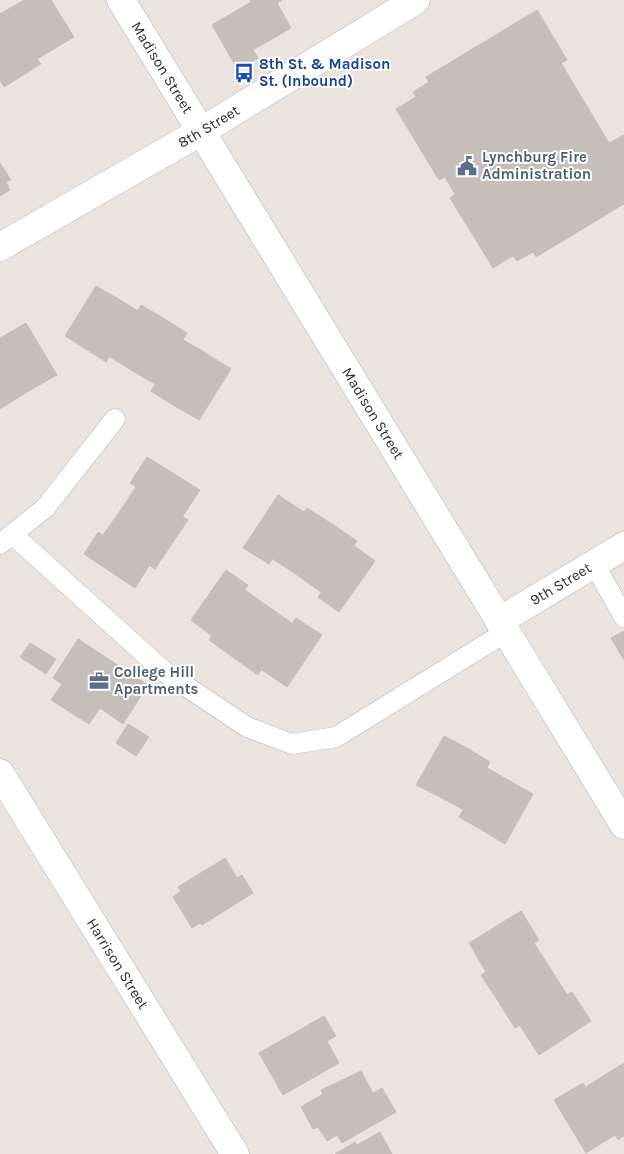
<svg xmlns="http://www.w3.org/2000/svg" width="624" height="1154" viewBox="0 0 624 1154" font-family="Karla,sans-serif">
	<style>
		.building { fill: #c4bfb9; stroke: #c6bfb8 }
		.lines { fill: none; stroke-linecap: round; stroke-linejoin: round }
		.service-casing { stroke: #aeb2ba; stroke-width: 21 }
		.minor-casing { stroke: #aeb2ba; stroke-width: 29 }
		.tertiary-casing { stroke: #aeb2ba; stroke-width: 29 }
		.service { stroke: #fff; stroke-width: 20 }
		.minor { stroke: #fff; stroke-width: 28 }
		.tertiary { stroke: #fff; stroke-width: 28 }
		.labels { text-anchor: middle; stroke-width: 4; stroke-linejoin: round; paint-order: stroke }
		.transit-label { font-size: 15px; font-weight: bold; fill: #164399; stroke: #fff; text-anchor: start }
		.street-label { font-size: 15px; fill: #2b2b2b; stroke: #fff }
		.service-label { font-size: 15px; font-weight: bold; fill: #4e5e75; stroke: #fff; text-anchor: start }
	</style>
	<rect width="100%" height="100%" fill="#ebe4de"/>
	<!-- building -->
	<path class="building" d="M24,0H51L74,37L37,59L41,64L4,87L0,80V14Z
		M250,0H282L277,3L291,28L253,50L258,58L238,70L212,25L251,2Z
		M537,10L567,60L561,63L609,143L624,135V204L536,257L533,252L517,261L513,256L493,268L450,198L455,194L445,177L439,180L396,109L416,97L413,92L429,82L426,77Z
		M0,163L11,180L6,182L10,190L0,196Z
		M96,286L117,298L86,349L65,336Z
		M117,298L138,311L106,362L86,349Z
		M141,305L163,318L131,370L110,357Z
		M163,318L187,333L155,384L131,370Z
		M26,323L57,375L27,392L0,347V338Z
		M183,340L206,353L173,405L151,391Z
		M0,347L27,392L0,409Z
		M206,353L231,369L199,420L173,405Z
		M147,457L200,490L183,516L130,483Z
		M136,487L188,520L171,545L120,511Z
		M278,495L304,512L269,564L243,548Z
		M307,508L332,524L297,575L273,559Z
		M120,511L171,545L155,569L103,535Z
		M332,524L357,541L321,592L297,575Z
		M98,532L149,566L135,588L84,554Z
		M354,546L375,561L339,612L318,597Z
		M226,570L248,585L212,636L191,620Z
		M245,590L269,607L234,658L209,640Z
		M269,607L293,624L258,675L234,658Z
		M296,618L322,635L287,687L262,670Z
		M624,631V660L611,638Z
		M78,639L148,685L123,724L100,708L89,724L51,700L62,684L53,678Z
		M30,643L56,659L46,674L20,657Z
		M128,724L149,737L136,756L116,743Z
		M444,736L467,748L440,797L416,785Z
		M467,748L490,762L464,810L440,797Z
		M487,768L510,781L482,830L459,817Z
		M510,781L533,794L505,844L482,830Z
		M225,858L237,878L242,875L253,893L202,925L200,923L192,928L173,897L181,891L178,887Z
		M521,911L539,940L486,972L469,943Z
		M534,943L550,968L498,1001L481,975Z
		M550,968L568,996L515,1028L498,1001Z
		M572,992L591,1021L539,1055L520,1026Z
		M324,1016L336,1036L327,1041L339,1063L283,1095L259,1053Z
		M624,1063V1091L611,1071Z
		M361,1071L373,1093L382,1088L396,1112L342,1143L337,1135L327,1141L318,1127L313,1129L301,1107L323,1094L321,1090Z
		M611,1071L624,1091V1136L618,1140L586,1087Z
		M583,1083L615,1135L586,1153L554,1100Z
		M380,1132L392,1154H335L355,1142L357,1145Z"/>
	<g class="lines">
		<defs>
			<path id="service" d="M13,535L166,673L247,727L292,744L336,737L506,632
				M0,544L45,508L115,419
				M594,564L624,617"/>
			<g id="minor">
				<path id="s1" d="M121,0L624,825"/>
				<path id="s2" d="M499,621L624,546"/>
				<path id="s3" d="M0,773L235,1154"/>
			</g>
			<g id="tertiary">
				<path id="s4" d="M0,247L200,132L416,0"/>
			</g>
		</defs>
		<!-- service casing -->
		<use href="#service" class="service-casing"/>
		<!-- minor casing -->
		<use href="#minor" class="minor-casing"/>
		<!-- tertiary casing -->
		<use href="#tertiary" class="tertiary-casing"/>
		<!-- service -->
		<use href="#service" class="service"/>
		<!-- minor -->
		<use href="#minor" class="minor"/>
		<!-- tertiary -->
		<use href="#tertiary" class="tertiary"/>
	</g>
	<!-- icons -->
	<defs>
		<symbol id="bus-bare" viewBox="-9 -9 18 18"><path d="M-5-6H5V4H4V6H2V4H-2V6H-4V4H-5ZM-3.5-4V0h7V-4ZM-3.5 1.2v1.5H-2V1.2ZM2 1.2v1.5H3.5V1.2Z" fill="#1a4fb4" stroke="#fff" stroke-width="2.5" paint-order="stroke"/></symbol>
		<symbol id="civic-bare" viewBox="-9 -9 18 18"><path d="M-.6-6.5H3V-4.5H.6V-3L4-1V1h2V6H-6V1h2V-1L-.6-3ZM-1.2 2.5V6h2.4V2.5Z" fill="#5c6f8a" stroke="#fff" stroke-width="2.5" paint-order="stroke"/></symbol>
		<symbol id="office-bare" viewBox="-9 -9 18 18"><path d="M-6-3h4V-5.5h4V-3h4V5H-6ZM-1-4.5V-3h2v-1.5ZM-6 0V1H6V0Z" fill="#5c6f8a" stroke="#fff" stroke-width="2.5" paint-order="stroke"/></symbol>
	</defs>
	<g fill-rule="evenodd">
		<use href="#bus-bare" x="230" y="59" width="28" height="28"/>
		<use href="#civic-bare" x="453" y="152" width="28" height="28"/>
		<use href="#office-bare" x="85" y="667" width="28" height="28"/>
	</g>
	<g class="labels">
		<!-- transit labels -->
		<g class="transit-label">
			<text x="259" y="69">8th St. &amp; Madison<tspan x="259" dy="17">St. (Inbound)</tspan></text>
		</g>
		<!-- street labels -->
		<g class="street-label">
			<text dy="5" stroke="none"><textPath href="#s1" startOffset="79">Madison Street</textPath></text>
			<text dy="5" stroke="none"><textPath href="#s4" startOffset="241">8th Street</textPath></text>
			<text dy="5" stroke="none"><textPath href="#s1" startOffset="484">Madison Street</textPath></text>
			<text dy="5" stroke="none"><textPath href="#s2" startOffset="72">9th Street</textPath></text>
			<text dy="5" stroke="none"><textPath href="#s3" startOffset="224">Harrison Street</textPath></text>
		</g>
		<!-- service labels -->
		<g class="service-label">
			<text x="482" y="162">Lynchburg Fire<tspan x="482" dy="17">Administration</tspan></text>
			<text x="114" y="677">College Hill<tspan x="114" dy="17">Apartments</tspan></text>
		</g>
	</g>
</svg>
